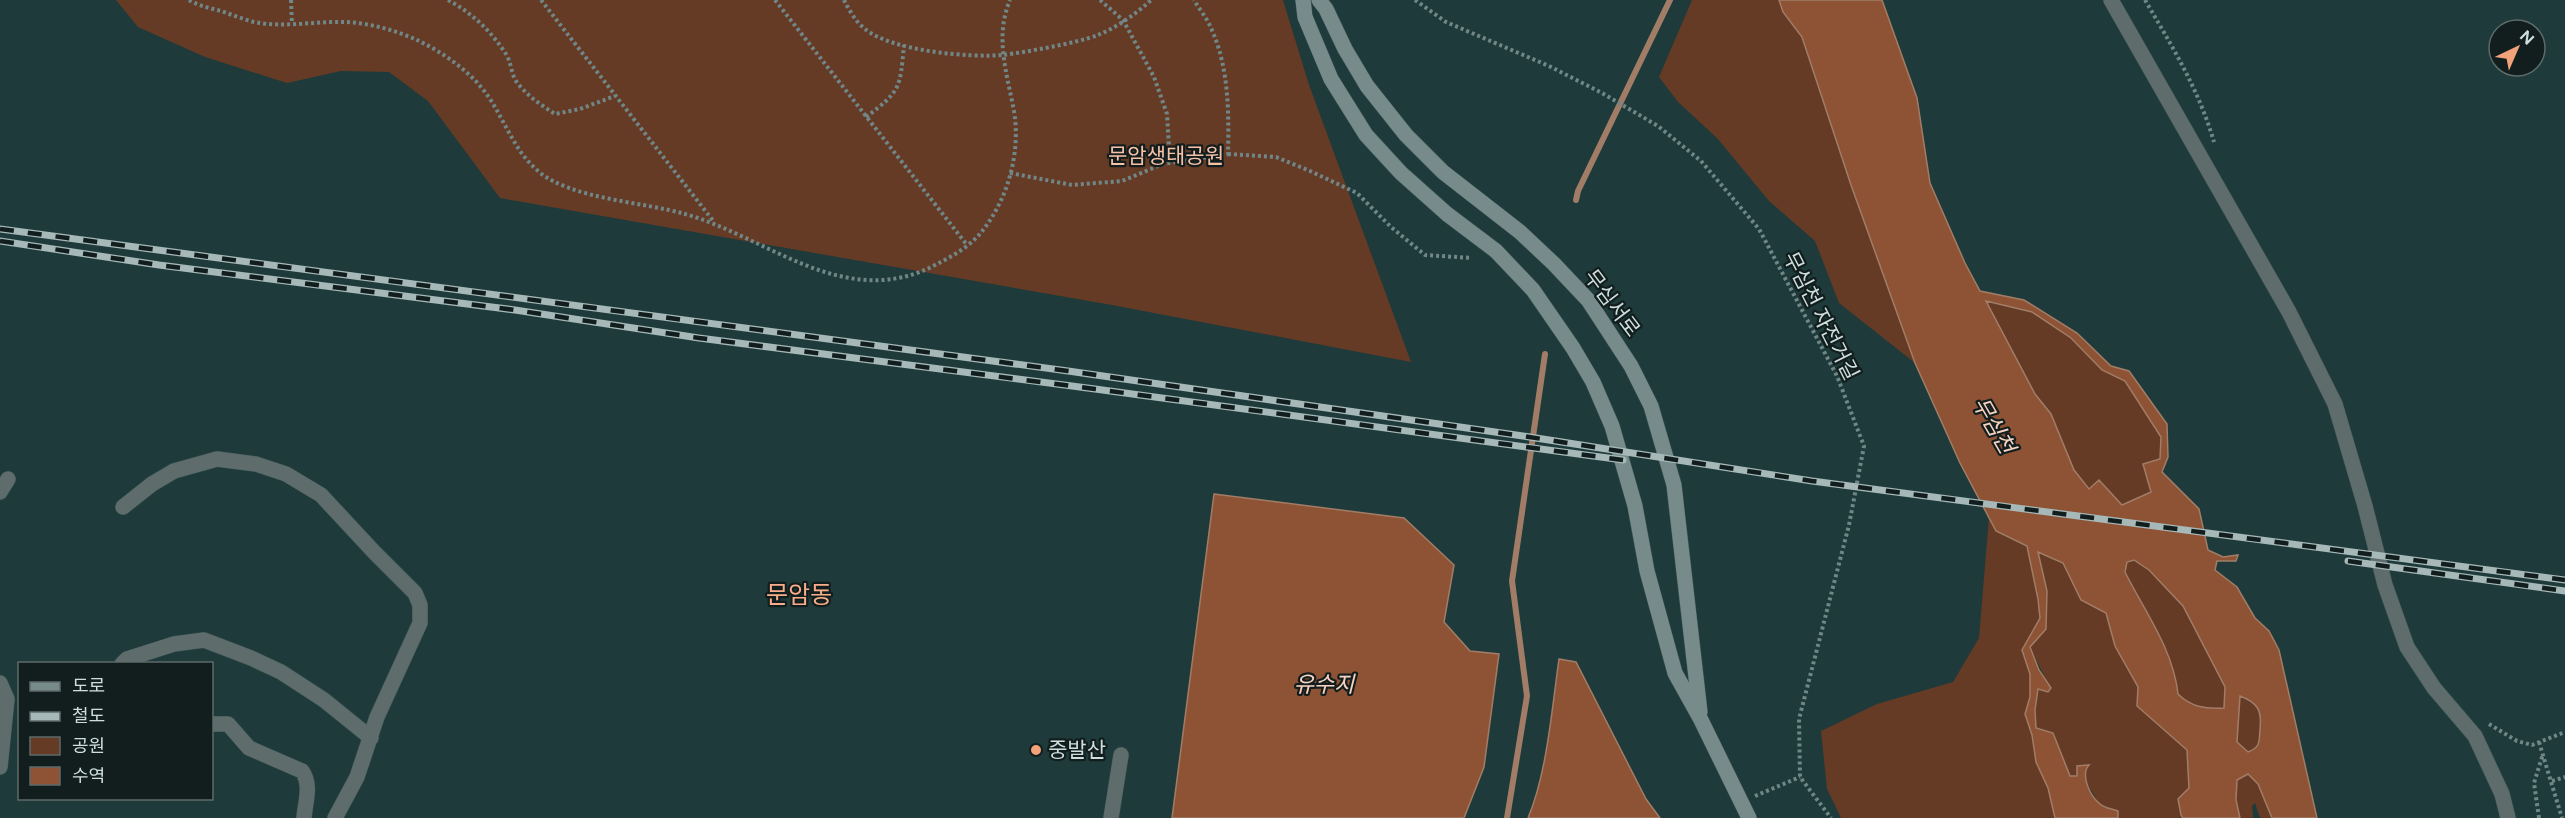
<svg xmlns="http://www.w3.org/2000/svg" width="2565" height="818" viewBox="0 0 2565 818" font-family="Figtree,'Noto Sans KR',sans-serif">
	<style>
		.green { fill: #653b26 }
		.water { fill: #8e5335; stroke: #a17d67; stroke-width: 1.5; fill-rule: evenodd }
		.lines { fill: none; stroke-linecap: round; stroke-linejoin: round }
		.stream { stroke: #a17d67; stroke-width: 6 }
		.street-casing { stroke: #3e5857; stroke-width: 16 }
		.secondary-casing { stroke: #3e5857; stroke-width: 16 }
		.path { stroke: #718787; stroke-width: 4; stroke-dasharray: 3 3; stroke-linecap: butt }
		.street { stroke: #5f6c6c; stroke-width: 15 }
		.secondary { stroke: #778b8b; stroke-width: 15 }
		.rail-casing { stroke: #a6b8b8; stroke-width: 7 }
		.rail { stroke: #121e1e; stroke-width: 4.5; stroke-dasharray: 14; stroke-linecap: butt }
		.poi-dot { fill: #f1a27b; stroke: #121e1e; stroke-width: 2 }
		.labels { text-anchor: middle; stroke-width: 4.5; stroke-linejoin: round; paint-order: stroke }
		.park-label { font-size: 21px; fill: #f7c1a7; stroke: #121e1e }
		.street-label { font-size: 21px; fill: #cededd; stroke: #121e1e }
		.poi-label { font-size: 21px; fill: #cededd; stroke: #121e1e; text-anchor: start }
		.water-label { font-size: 22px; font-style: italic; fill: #f8d3c2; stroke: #121e1e }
		.quarter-label { font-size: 24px; fill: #f8ae8a; stroke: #121e1e }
	</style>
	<rect width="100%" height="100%" fill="#1e3a3a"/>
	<!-- green -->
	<path class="green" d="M116,0H1283L1309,85L1411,362L1112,305L500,198L428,101L389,72L341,71L287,83L205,57L138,27Z
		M1692,0H1779L1783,12L1802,37L1851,185L1915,363L1839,303L1815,241L1769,201L1717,138L1678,102L1659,77Z
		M1985,301L2031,312L2071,338L2102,370L2125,381L2161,437L2160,459L2152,491L2122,505L2099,480L2089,490L2074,470L2051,414L2035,394Z
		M1989,517L1996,531L2027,546L2038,599L2040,618L2022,650L2030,674V697L2025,714L2032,735L2036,762L2048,788L2055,818H1841L1827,789L1821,731L1877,704L1953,682L1979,638Z
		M2037,551L2063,563L2081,600L2106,613L2115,646L2138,687L2137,706L2187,750L2189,788L2181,815L2183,818H2118V811L2099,804L2084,778L2088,766L2077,776L2070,777L2053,733L2036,728L2035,710L2039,688H2050L2030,647L2046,628L2047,591Z
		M2134,560L2149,570L2183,606L2225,687L2224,708C2205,709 2191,707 2178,694C2173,649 2145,611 2125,572L2127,562Z
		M2240,696L2256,706L2263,718L2261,743L2255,749L2248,752L2237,742Z
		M2249,773L2258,784L2272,818H2260L2255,803L2252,806L2253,818H2240L2236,800L2237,780Z"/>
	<!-- water -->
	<path class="water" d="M1779,0H1882L1917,98L1930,183L1965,263L1980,291L2024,300L2077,333L2111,366L2129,371L2167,424L2168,457L2162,472L2199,509L2208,550L2223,557L2238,555L2236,561H2217L2215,570L2237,587L2255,618L2269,631L2279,650L2317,818H2272L2258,784L2248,774L2237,780L2236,800L2240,818H2183L2181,815L2178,799L2189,788L2187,750L2137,706L2138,687L2115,646L2106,613L2081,600L2063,563L2038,552L2047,591L2046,629L2030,647L2039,670L2051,688L2048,692L2038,689L2035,710L2036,728L2053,733L2070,776H2077V766L2089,765C2080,775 2090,796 2100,804C2104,808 2113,809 2118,811V818H2055L2048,788L2036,762L2032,735L2025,714L2030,697V674L2022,650L2040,618L2038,599L2027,546L1996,531L1960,463L1915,363L1851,185L1802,37L1783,12ZM1986,301L2032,312L2071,338L2102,370L2125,381L2161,437L2160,459L2143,464L2151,492L2122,505L2099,480L2089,489L2074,470L2051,414L2035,394ZM2134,560L2149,570L2183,606L2225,687L2224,708C2205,709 2191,707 2178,694C2173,649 2145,612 2125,572L2127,562ZM2240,696C2258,703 2262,710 2260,729C2259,741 2261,747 2248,752L2237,742Z
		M1214,494L1404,518L1454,565L1444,622L1470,651L1499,654L1484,767L1464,818H1172Z
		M1559,659L1576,662L1646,799L1660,818H1528C1547,773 1552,708 1559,659Z"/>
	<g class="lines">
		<!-- stream -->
		<path class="stream" d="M1576,200L1578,191L1670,0
			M1507,818L1527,696L1512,581L1545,354"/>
		<defs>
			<path id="street" d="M2111,0L2289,312L2335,404L2365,506L2385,585L2407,647L2434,688L2475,736L2502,794L2508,818
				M0,492L8,479
				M123,507L152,484L174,471L217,459L256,464L286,474L321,495L374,552L415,593L420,605V623L377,717L357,777L335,818
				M122,664L127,659L174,644L204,640L251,658L281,672L324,700L371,738
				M0,683L7,699L0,767
				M212,724H228L249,748L302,771C312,785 305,803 304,818
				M1111,818L1121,755"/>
			<path id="secondary" d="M1303,0L1305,17L1331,79L1366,135L1401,173L1447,214L1496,251L1533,290L1573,348L1593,382L1612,426L1635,506L1647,571L1675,673L1700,718L1749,818
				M1319,0L1326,9L1345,49L1367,86L1406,135L1443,172L1520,232L1554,264L1588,300L1631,366L1651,406L1674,485L1700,712"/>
		</defs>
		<!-- street casing -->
		<use href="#street" class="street-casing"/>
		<!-- secondary casing -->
		<use href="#secondary" class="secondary-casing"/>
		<!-- path -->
		<path class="path" d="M189,0C199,6 210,8 221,11C232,15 243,19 254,22C284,28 315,21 345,22C369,23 395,30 417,40C440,51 464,67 481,87C503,113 511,148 538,171C570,199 644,202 685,214C770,238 846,313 937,264C953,256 972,245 983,230C1009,197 1022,148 1013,106C1006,70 995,36 1010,0
			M291,0L292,24
			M448,0C472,13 491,31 506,54C511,62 511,73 516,81C526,95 541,105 555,114L580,109L615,96
			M541,0L714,222
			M775,0L967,245
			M844,0C849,10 856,22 865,29C892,51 969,58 1003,55C1026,52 1077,43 1098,35C1117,27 1136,14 1151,0
			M1100,0L1123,20L1154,77L1167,114L1170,163
			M1415,0L1446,22L1549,66L1602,93L1658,126L1701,161L1759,229L1837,376L1864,446L1849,525L1799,719L1800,777L1831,818
			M2145,0C2172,46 2199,90 2214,142
			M866,117C901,91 900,88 904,45
			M1228,154L1276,157L1310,171L1357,193L1391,227L1425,255L1472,258
			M1010,173L1072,185L1122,181L1163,164L1228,154C1229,113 1229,67 1211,28C1207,18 1199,9 1194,0
			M2489,724L2517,741L2532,745L2565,732
			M2539,742L2562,818
			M2552,781L2565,777
			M1755,796L1800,777
			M2539,818L2534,783L2543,754"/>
		<!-- street -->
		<use href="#street" class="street"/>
		<!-- secondary -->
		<use href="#secondary" class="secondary"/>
		<defs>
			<path id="rail" d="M0,229L1068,371L1523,436L1812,481L2565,580
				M0,241L159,265L515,310L699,338L1095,389L1623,460
				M2348,561L2565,591"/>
		</defs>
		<!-- rail casing -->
		<use href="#rail" class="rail-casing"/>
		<!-- rail -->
		<use href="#rail" class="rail"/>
	</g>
	<!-- markers -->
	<circle class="poi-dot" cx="1036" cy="750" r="6"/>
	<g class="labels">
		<!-- park labels -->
		<g class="park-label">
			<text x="1166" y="163">문암생태공원</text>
		</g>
		<!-- street labels -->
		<g class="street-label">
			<text transform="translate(1612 303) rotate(53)" y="7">무심서로</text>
			<text transform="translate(1821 316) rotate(63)" y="7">무심천 자전거길</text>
		</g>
		<!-- poi labels -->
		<g class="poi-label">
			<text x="1048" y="757">중발산</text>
		</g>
		<!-- water labels -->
		<g class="water-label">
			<text transform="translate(1994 425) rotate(60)" y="8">무심천</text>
			<text x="1324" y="692">유수지</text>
		</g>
		<!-- quarter labels -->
		<g class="quarter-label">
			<text x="799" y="603">문암동</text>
		</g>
	</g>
	<!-- legend -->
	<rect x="18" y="662" width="195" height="138" fill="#121e1e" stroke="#5d6b6a" stroke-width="1.5"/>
	<rect x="30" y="682" width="30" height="9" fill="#778b8b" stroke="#5d6b6a" stroke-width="1.5"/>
	<text x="72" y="692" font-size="18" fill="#cededd">도로</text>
	<rect x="30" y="712" width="30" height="9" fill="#a6b8b8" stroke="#5d6b6a" stroke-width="1.5"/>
	<text x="72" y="722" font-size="18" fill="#cededd">철도</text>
	<rect x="30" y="737" width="30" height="18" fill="#653b26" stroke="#5d6b6a" stroke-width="1.5"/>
	<text x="72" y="752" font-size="18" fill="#cededd">공원</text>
	<rect x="30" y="767" width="30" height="18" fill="#8e5335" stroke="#5d6b6a" stroke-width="1.5"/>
	<text x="72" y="782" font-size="18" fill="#cededd">수역</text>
	<!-- north arrow -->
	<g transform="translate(2517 48) rotate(44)"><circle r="28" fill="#121e1e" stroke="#5d6b6a" stroke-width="1.5"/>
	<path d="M0-4.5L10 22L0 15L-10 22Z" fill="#f1a27b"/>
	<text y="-9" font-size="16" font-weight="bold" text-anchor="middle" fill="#cededd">N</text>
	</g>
</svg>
